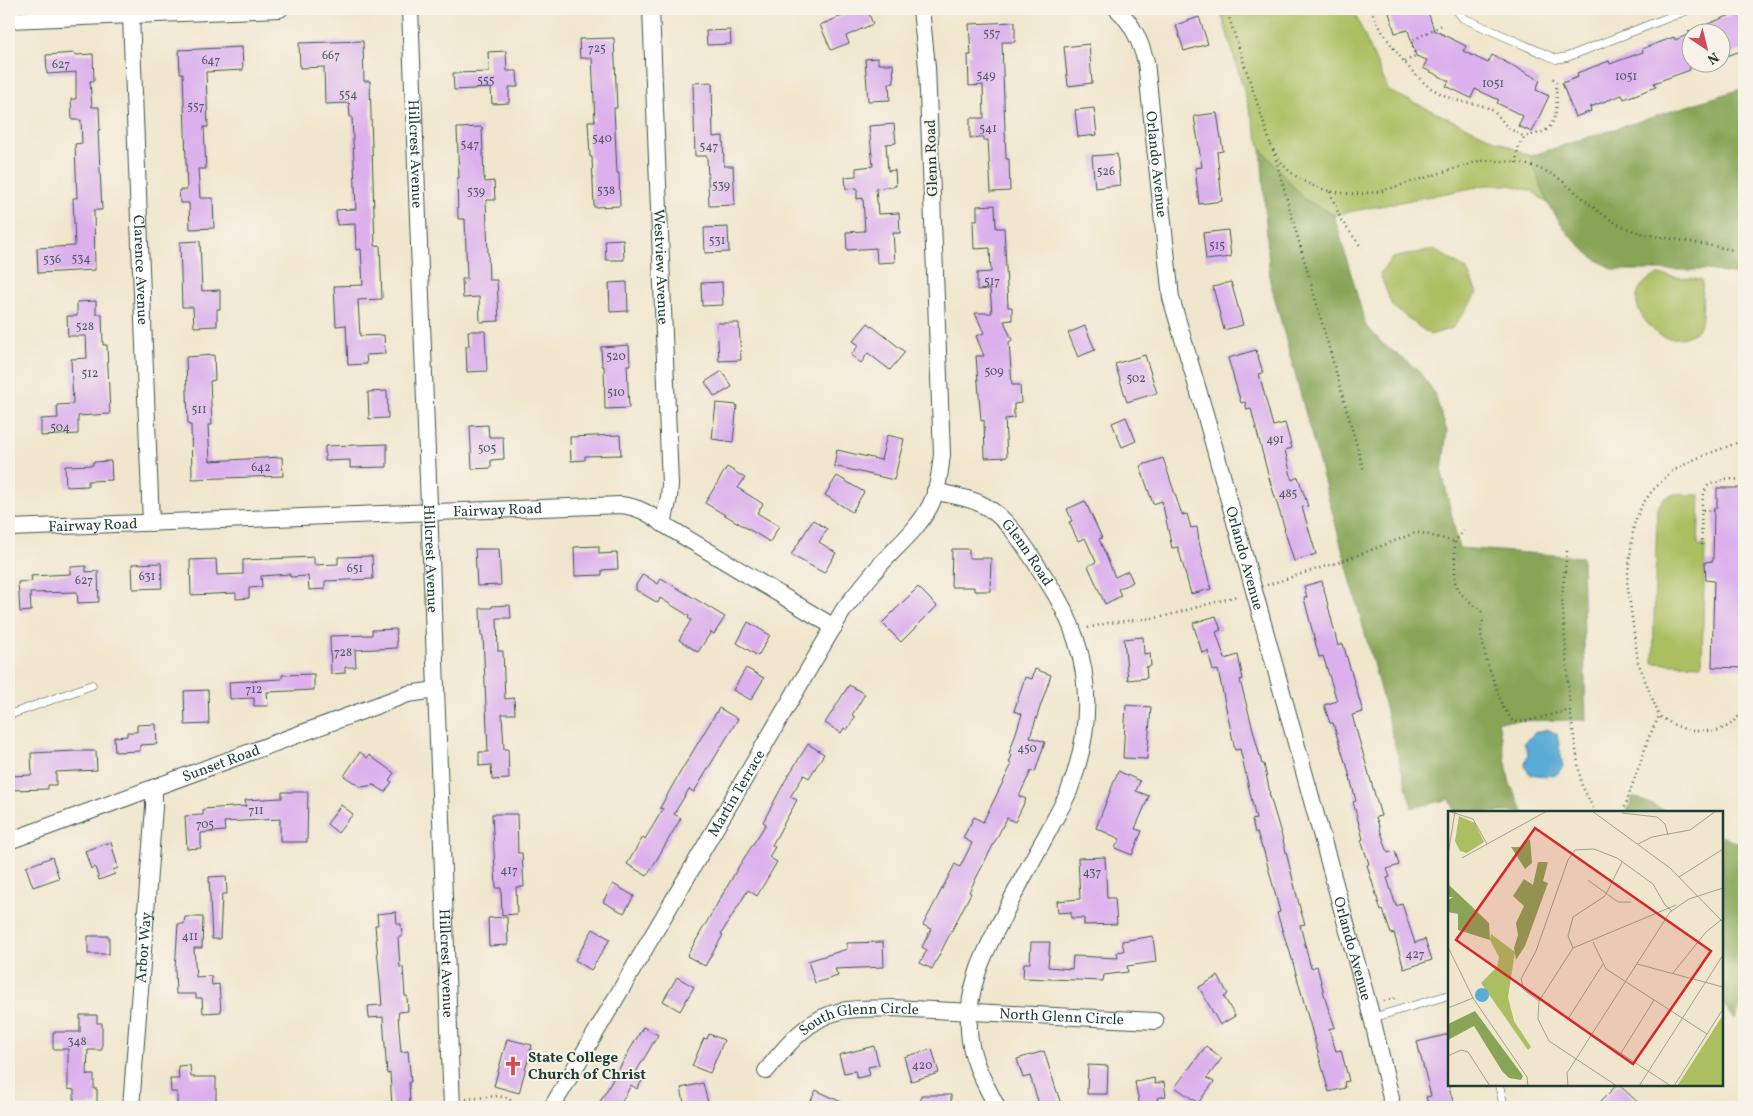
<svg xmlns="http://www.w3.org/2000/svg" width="1753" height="1116" viewBox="0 0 1753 1116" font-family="Vollkorn,serif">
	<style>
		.green { fill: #abbe61; stroke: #657e4a }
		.forest { fill: #88a557; stroke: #547146 }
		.water { fill: #5aabd5; stroke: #3c7484 }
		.building { fill: #dbb0ed }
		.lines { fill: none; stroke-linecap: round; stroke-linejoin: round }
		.lane-casing { stroke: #3e564b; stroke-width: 9 }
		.street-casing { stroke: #3e564b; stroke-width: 18 }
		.path { stroke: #3e564b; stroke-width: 2.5; stroke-dasharray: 1 4; stroke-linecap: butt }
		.lane { stroke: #fff; stroke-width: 8 }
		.street { stroke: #fff; stroke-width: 16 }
		.labels { text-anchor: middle; stroke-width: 4; stroke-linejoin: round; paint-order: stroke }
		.number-label { font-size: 12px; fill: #4e5a62 }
		.street-label { font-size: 15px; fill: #1f3d34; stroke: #f7f3e8 }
		.poi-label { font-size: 15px; font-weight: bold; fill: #1f3d34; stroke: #f7f3e8; text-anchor: start }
		.inset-road { fill: none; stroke: #9ca290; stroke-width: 1 }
		.view { fill: #d62828; fill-opacity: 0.15; stroke: #d62828; stroke-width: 2.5 }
		.inset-edge { fill: none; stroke: #1f3d34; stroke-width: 2.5 }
	</style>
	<rect width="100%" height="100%" fill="#f7f3e8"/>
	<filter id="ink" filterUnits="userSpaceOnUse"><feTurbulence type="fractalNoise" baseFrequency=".02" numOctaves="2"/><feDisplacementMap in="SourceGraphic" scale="10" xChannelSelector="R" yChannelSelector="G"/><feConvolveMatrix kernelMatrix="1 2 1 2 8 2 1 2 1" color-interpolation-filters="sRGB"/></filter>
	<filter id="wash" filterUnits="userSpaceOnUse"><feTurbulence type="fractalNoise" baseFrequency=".0096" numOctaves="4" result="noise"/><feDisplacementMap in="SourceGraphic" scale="20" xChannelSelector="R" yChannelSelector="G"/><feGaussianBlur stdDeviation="1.12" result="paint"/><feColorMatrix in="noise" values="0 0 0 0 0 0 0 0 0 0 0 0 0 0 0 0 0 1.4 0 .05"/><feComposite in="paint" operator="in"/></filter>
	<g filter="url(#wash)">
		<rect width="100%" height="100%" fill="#f0e6cd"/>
		<!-- green -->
		<path class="green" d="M1220,9H1355V14L1389,91L1530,156L1548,204L1532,191L1510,185H1487L1334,215L1304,199L1261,149Z
			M1434,249L1467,270L1477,293L1453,328L1430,335L1392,306L1380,274L1392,258Z
			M1658,275L1702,280C1702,292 1704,316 1700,326C1694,338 1673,341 1662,336C1656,334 1651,327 1647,323C1631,304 1633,284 1658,275Z
			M1675,494L1700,495L1698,545H1705L1702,665L1653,663L1657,508L1664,498Z"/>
		<!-- forest -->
		<path class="forest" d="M1744,88V276L1707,270H1614L1591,256L1569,235L1548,204L1530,156Z
			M1261,149L1304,199L1334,215L1366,326L1383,344L1417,369L1434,392L1447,431L1442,472L1459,548L1582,557L1586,720L1498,721L1510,784L1524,812H1455L1450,799L1412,808L1270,281Z
			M1633,796L1668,812H1627Z
			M1722,836L1744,846V998L1735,1019L1722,1003Z"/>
		<!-- water -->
		<path class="water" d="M1547,729L1557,734L1563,767L1556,775L1544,776L1530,774L1524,766L1528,754L1524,743L1534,733Z"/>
		<g id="blocks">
			<!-- building -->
			<path class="building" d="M859,9H867L873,24L846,36L849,43L831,50L820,25Z
				M1388,9H1427L1434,30L1466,46L1463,51L1488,63L1492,55L1540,80L1536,90L1549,96L1532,132L1518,126L1523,116L1497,103L1499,100L1475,89L1471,98L1446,86L1449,81L1423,68L1427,60L1416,56L1408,30L1395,33Z
				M1738,12L1739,16L1744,14V50L1720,58V32H1688Z
				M1199,17L1208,44L1184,51L1176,25Z
				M1015,22V42H1002L1006,159H1009L1010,191L991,192L988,140H984V137L970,138V118H984L983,85L969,86L968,55H971L969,24Z
				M730,30L731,44L707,45L706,31Z
				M1690,34V70L1654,83L1656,87L1624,99L1622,95L1590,107L1591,111L1575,117L1562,83L1578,77L1577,73L1609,61L1610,64L1643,52L1642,49L1674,37L1675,40Z
				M614,38L617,108H614L617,173H619L620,206L594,207L592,157H590L588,121H595L592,58H580L579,39Z
				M363,41L364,81H370L375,246L380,245L382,299L358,300L360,336L384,335L385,354L366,355L367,364L348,365L346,325L336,326L334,286L363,285L361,249L356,250L355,224L337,225L336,210L356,209L352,117H350L349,103L325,104L324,67L300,68L299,43Z
				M1089,44L1092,83L1068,86L1064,47Z
				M242,47L243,70L206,72L208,127H204L206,169H198L200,198H213L214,228L190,229L189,203H180L179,190H187L183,73H180L179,50Z
				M506,51L507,71H517L518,87H509V103L492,104L491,88L454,90L453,73L489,72L488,52Z
				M75,53V55L93,54L94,81H90L92,107H99L100,130H98L102,210H94L95,270L38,273L37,248L75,246L73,198H77L75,144L82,143L81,120H72L71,99H76V72L47,74L46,55Z
				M878,58V64H893L894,83L889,84L890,100L868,101L865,59Z
				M712,82L713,137L723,136L724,166H733L735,205L709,206L707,156H695L693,83Z
				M1094,108L1097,135L1078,137L1075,110Z
				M1217,113L1223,151L1217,152L1222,201L1199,204L1195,168L1202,167L1194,116Z
				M894,124L896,143L886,144L888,171L895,170L896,186L876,188L878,214L899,213L900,233H893L895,262L877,263L876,248L847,250L846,232L865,231L863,198L857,199V188L846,189L845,177L856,176V168L873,166L869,126Z
				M482,127L484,177L485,182L494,181L495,200H486L489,280H497L499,321L480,322L479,297L463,298L462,279H467L465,219H458L457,178H459L457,128Z
				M1117,154L1120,185L1095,188L1092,156Z
				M995,205L996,228H1004L1008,307H1012V320L1004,321L1012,340L1009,342L1012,385H1020L1021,403L1014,404V418L1005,419L1007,457L985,458L984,420L981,421L976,356H984L976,336L984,333L975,313H992L990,289L977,290V273L991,272L990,248L974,249L973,220H977V206Z
				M728,227L729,252L705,253L704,228Z
				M1228,230L1231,257L1206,260L1203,233Z
				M623,239L624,260H606L605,240Z
				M200,241L202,291L220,290V309H217V326L194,327L193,307H182L180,242Z
				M627,282L628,311L610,312L609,283Z
				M722,282L723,305L702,306L701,283Z
				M1231,282L1243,325L1224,330L1213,287Z
				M96,301V314H102L103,345H107L110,414L78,416V434L41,436V419L58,418L57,405L73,404L71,359L87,358L86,336H68L67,316H77V302Z
				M717,323H739L741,360L719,361Z
				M868,323L905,352L890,370L868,353L861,363L851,355L859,345L853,341Z
				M1085,326L1095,350L1078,357L1068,333Z
				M468,331H485L487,371L467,372L466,346H469Z
				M629,345L630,365H627L629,408L605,409L604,366H602L601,347Z
				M1256,350L1263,373L1259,374L1273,426L1285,423L1292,448L1285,450L1292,480L1298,477L1308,506L1302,507L1316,554L1294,561L1284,529H1285L1269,478L1251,409L1247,410L1245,402L1241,403L1228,358Z
				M214,355L215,380L210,381L212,425H208L210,461L282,457L283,476L192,479L191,425H188L186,357Z
				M1145,355L1157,393L1127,402L1115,364Z
				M722,371L732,387L715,397L705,382Z
				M387,391L388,418L369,419L368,392Z
				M716,403L737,405L733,442L712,439Z
				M1126,417L1136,441L1122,447L1112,423Z
				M488,425L489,437H503L504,459L491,460V468L472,469L470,426Z
				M620,435L621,455L585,456V460L571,461L570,437Z
				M887,435L904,439L894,480L834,466L837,450L881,460Z
				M387,444V467L350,468V460L325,461V446Z
				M1163,458L1182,515L1187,514L1191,528L1197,527L1199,542L1211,589L1191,594L1178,547L1172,548L1162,501L1153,504L1140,466Z
				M111,461L112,480L88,481V486L66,487L65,466L93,465V462Z
				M727,467L745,478L738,488L763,504L757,513L779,526L770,542L705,503Z
				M837,476L864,492L852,512L825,495Z
				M1717,488H1744V668L1712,667L1714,581L1706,580L1705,562L1713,561L1714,508H1717Z
				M1085,501L1102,538L1099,539L1115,577L1128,571L1133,582L1118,589L1121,596L1105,604L1088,566L1096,562L1085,538L1078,541L1069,522L1072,521L1067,509Z
				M813,520L827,529L819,542L836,553L824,573L791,555Z
				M599,546V554L617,553L618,569L602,570V575L575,576L574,547Z
				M475,549H499L501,585L477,586Z
				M952,549H969V558H991L990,591H974V587H951Z
				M372,556L373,579L325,581V589L309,590L308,576L290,577V574L261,576L262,587L249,588V598L236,599V593L191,595L190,560L216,559L217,575L243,574V560L314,557V565L338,564V557Z
				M161,563L162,588L133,589L132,564Z
				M86,566V572L98,571L99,602L78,603L77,592L30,593L31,611L20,612L18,582L32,581L31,576L70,574V567Z
				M643,574L658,584L661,578L725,617L714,634L711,632L698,652L679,640L691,620L688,618L689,616L660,598L658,603L636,590V585Z
				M1322,581L1338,646L1343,644L1363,712L1352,715L1381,816L1376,817L1388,853L1395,851L1399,865L1387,869L1390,877L1387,878L1396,906L1402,904L1415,943L1425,939L1432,960L1404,969L1394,933L1391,934L1383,910L1381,911L1367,865L1369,864L1361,840L1363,839L1353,802L1356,801L1346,762H1345L1333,723H1330L1324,705L1337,701L1323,656L1319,657L1304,598L1307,597L1304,586Z
				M918,587L937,606L901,642L882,623Z
				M510,605L511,618H497L498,651H503L505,699L514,698L515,714H502L504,749H508L509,779L492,780L491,765L479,766V752H488L483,636H481L480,608H492V606Z
				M1216,616L1221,630L1216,632L1225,659L1238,655L1243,679L1240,680L1262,764H1264L1270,793H1269L1283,840L1301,912L1305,924L1300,925L1311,968L1317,966L1326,1002L1335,1027L1329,1029L1336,1051L1341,1050L1349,1081L1344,1082L1345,1088L1329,1092L1288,945H1287L1277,913L1280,912L1263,848H1262L1257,832L1255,833L1252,820L1256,819L1240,749L1235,750L1218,670L1213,671L1208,651L1202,653L1193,623Z
				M748,622L770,635L758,656L737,643Z
				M396,629L397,648L355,650L356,667H345V673L331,674L330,636L372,635V630Z
				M1143,637L1144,654L1150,653L1151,666L1146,667L1147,678L1128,680L1124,639Z
				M746,668L764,678L751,700L733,690Z
				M1035,669L1051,675L1030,737L1045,742L1035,772L1031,771L1019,796L1026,799L1015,822L1007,818L969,892L971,893L932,969L920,963L927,950L922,947L931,929L923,925L955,864L960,867L972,843L963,838L974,817L983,822L1012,764L1009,763L1012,755L1009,754L1022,714L1014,711L1025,677L1032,679Z
				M314,674V690L267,692L268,706H254V698L230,699L229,682L282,679V675Z
				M849,685L865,694L852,715L855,717L847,730L844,728L841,733L825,723Z
				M208,690L209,724L185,725L184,691Z
				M1126,705L1151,707L1147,759L1123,758Z
				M719,708L738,719L694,792L689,789L674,814L681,818L647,876L627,864L643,837L645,839L663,809L660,808L675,781Z
				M156,724L157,744L140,745V751L115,752L114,737L127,736V732H137V725Z
				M808,744L824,754L809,778L804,775L790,797L797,800L772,845L775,847L769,857L777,862L757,896L748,890L721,934L723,935L705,966L687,956L739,866L766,824L763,822L785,781Z
				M77,751H96L97,770L56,772V785H48V789L9,790V776L32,775L31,753Z
				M360,752L367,758L369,755L394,773L389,780L392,782L385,792L374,785L361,787L344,776Z
				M1118,771L1140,781L1136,791L1149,796L1135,829L1142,831L1132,855L1115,848L1120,839L1096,828Z
				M282,792H308L307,842H280V819L224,822L225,831L201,833V848L187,849L185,816L203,815V809L246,806L245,800L282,798Z
				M341,805L353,814L338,833L327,824Z
				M492,814H517L518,853H522L524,887H516L517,914L502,915L501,888H496Z
				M111,842L118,868L113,870L115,874L99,880L95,867L91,869L85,851Z
				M52,857L59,878L33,887L26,867Z
				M1105,857L1107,898H1115L1117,924L1084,925V918H1071V912L1058,913L1057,901L1080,899L1078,858Z
				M226,876L227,894H222L220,939H212L209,877Z
				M613,884L634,896L624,913L603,902Z
				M396,912L397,924H401L402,937H398L400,967H403L405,996H407L408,1011L399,1012L398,1016L401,1052L408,1051L411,1082H409L410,1107H392L390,1073L387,1074L383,1017L369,1018L368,1006L382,1005L375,925H378L377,914Z
				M185,917H203L202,948H194L196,977L211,976L212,985L219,984L221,1012L203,1013L202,998H196V994H176L175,969L178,924H184Z
				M507,917L508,945L489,946L488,918Z
				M593,929L610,939L591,970L575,960Z
				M88,936H109V954H88Z
				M1153,936L1156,962L1127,966L1128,972L1104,975L1103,981L1023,978L1024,963H1030L1031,942H1050L1048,967L1072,969L1073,956L1118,958L1117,952L1124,951L1122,941Z
				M883,942L884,967L835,969L838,976L815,983L808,961L847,949V943Z
				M1218,976L1228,994L1224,997L1235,1016L1220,1025L1199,987Z
				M677,977L694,987L680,1011L663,1001Z
				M80,1015H97V1023H102V1050H88L87,1075H94V1089H97V1105H74V1090L68,1089V1049H53V1032H80Z
				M643,1027L658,1035L636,1072L645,1076L637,1089L631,1085L619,1107H597Z
				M709,1034L724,1040L710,1073L692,1066L704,1038L707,1039Z
				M1449,1034V1088L1455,1107H1429L1426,1097L1431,1096L1417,1042Z
				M507,1039L532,1045L519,1093L494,1086Z
				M874,1046L879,1065L868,1067L870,1075L857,1078L855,1071L844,1073L839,1055Z
				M1206,1046L1222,1058L1207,1078L1214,1082L1198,1103L1175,1087Z
				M932,1049L939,1073L911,1081L904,1057Z
				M1044,1051L1055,1086L1062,1107H1040L1030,1076L1023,1078L1017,1059Z
				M190,1065L191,1077H216V1107H177V1092H171L170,1079H179L178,1066Z
				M1088,1065L1108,1066L1107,1094H1087Z
				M1154,1078L1155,1084L1164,1082L1166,1096L1157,1098L1159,1107H1140L1135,1082Z
				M703,1083L709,1107H685L681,1088Z
				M1617,1085H1619L1643,1107H1595Z
				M816,1090L852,1107H808Z
				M921,1095H951V1107H921Z"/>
		</g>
	</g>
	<g filter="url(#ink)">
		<use href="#blocks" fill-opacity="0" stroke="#3e564b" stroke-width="1"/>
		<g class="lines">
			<defs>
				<path id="lane" d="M1456,9L1463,18L1556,59L1567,57L1690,9
					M9,715L92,685
					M1372,1018L1449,995
					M1744,1033V1038
					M1500,1089L1504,1107"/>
				<g id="street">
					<path id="s1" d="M410,9L452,1107"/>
					<path id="s2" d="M651,9L670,484L669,497L663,524"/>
					<path id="s3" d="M1117,9C1133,24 1140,41 1146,62L1171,298L1206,417L1372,1018L1391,1098L1390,1107"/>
					<path id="s4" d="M131,16L151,523"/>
					<path d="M9,20L280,9"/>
					<path id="s5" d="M935,491C949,495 966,497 979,503C1010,517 1028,552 1046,579C1091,646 1098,716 1069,791C1063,805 1055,818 1048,832C1032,861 1016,889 1002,919C983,955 967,988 969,1030C970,1058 984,1082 997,1107"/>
					<path id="s6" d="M9,528L621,505C638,507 649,513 663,524L834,627"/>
					<path id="s7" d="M9,841L408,694L436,690"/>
					<path id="s8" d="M766,1071C786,1046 808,1018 841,1011C858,1008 876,1009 892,1008L1155,1021"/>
					<path id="s9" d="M131,1107L154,807V788"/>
					<path id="s10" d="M552,1107L844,609C856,594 868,579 880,565C897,546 918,529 930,506C938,490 940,472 942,454L927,67L921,9"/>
				</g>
			</defs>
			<!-- lane casing -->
			<use href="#lane" class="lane-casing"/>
			<!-- street casing -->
			<use href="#street" class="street-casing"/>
			<!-- path -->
			<path class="path" d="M1226,9L1271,145
				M1371,9C1379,31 1409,72 1428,86C1435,91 1444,95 1452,99C1465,104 1481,102 1493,111C1499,116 1503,122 1508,128C1514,132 1520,132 1524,138
				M1405,62L1415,56L1411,41L1442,25
				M1271,145C1274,151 1277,157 1281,162C1305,192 1346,198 1382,191L1479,161C1508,159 1543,164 1566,184C1587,201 1599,215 1624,227C1642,235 1661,237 1680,240C1702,244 1723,248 1744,252
				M1273,150L1364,471
				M1516,163C1517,156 1517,147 1522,141C1530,129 1547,141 1555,116C1558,104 1556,93 1556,81L1551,77
				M1330,192L1341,220L1362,248
				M1744,437L1739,442L1695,459L1671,472L1652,491L1642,505L1634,524L1627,581L1638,662L1659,716L1672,724L1690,731H1717L1730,725L1744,711
				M1703,510L1714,511
				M1464,530L1455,542V582L1460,593L1482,612L1483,619L1481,633L1486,659L1503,707L1512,720L1518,722L1527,721L1570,710
				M1702,545C1702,527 1698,501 1708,485L1726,479L1744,480
				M1567,551L1562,596L1570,710L1581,783L1595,812
				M1267,585L1345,560L1415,533H1422L1455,542
				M1088,628L1108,623L1162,617L1237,596
				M1623,812L1649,737L1659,716
				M1384,1001L1395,998
				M466,1099L497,1096L509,1098L515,1107"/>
			<!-- lane -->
			<use href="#lane" class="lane"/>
			<!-- street -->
			<use href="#street" class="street"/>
		</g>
	</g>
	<!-- icons -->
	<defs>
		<symbol id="church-bare" viewBox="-9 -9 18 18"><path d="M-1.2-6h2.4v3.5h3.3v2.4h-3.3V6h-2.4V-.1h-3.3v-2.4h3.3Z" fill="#d1495b" stroke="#f7f3e8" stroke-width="2.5" paint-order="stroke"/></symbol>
	</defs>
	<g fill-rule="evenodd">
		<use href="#church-bare" x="499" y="1052" width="28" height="28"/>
	</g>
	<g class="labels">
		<!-- number labels -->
		<g class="number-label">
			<text x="992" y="37">557</text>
			<text x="597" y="52">725</text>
			<text x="331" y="59">667</text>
			<text x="211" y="64">647</text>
			<text x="61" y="68">627</text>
			<text x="986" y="79">549</text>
			<text x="1626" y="80">1051</text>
			<text x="486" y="84">555</text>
			<text x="1493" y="87">1051</text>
			<text x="348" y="98">554</text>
			<text x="196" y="110">557</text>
			<text x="988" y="132">541</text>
			<text x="602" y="142">540</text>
			<text x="470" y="148">547</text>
			<text x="709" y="150">547</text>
			<text x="1106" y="175">526</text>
			<text x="721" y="189">539</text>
			<text x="606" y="194">538</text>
			<text x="476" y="195">539</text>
			<text x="717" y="244">531</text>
			<text x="1217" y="249">515</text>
			<text x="81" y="262">534</text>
			<text x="52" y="263">536</text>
			<text x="992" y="285">517</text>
			<text x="85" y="330">528</text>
			<text x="616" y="360">520</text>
			<text x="994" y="375">509</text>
			<text x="90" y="377">512</text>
			<text x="1136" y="382">502</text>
			<text x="616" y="396">510</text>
			<text x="199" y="413">511</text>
			<text x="60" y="431">504</text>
			<text x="1275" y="443">491</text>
			<text x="487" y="452">505</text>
			<text x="261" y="471">642</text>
			<text x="1288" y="497">485</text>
			<text x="355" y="572">651</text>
			<text x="147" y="580">631</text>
			<text x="84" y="584">627</text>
			<text x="343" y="656">728</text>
			<text x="254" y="693">712</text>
			<text x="1027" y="752">450</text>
			<text x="256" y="814">711</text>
			<text x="205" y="828">705</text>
			<text x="509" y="874">417</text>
			<text x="1092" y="876">437</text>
			<text x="190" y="940">411</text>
			<text x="1415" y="958">427</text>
			<text x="77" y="1045">348</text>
			<text x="922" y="1069">420</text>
		</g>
		<!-- street labels -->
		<g class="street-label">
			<text dy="5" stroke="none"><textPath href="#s1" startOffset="145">Hillcrest Avenue</textPath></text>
			<text transform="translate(931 158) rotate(-92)" y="5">Glenn Road</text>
			<text dy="5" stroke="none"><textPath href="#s3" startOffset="164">Orlando Avenue</textPath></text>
			<text dy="5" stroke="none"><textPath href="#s2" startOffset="258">Westview Avenue</textPath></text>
			<text dy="5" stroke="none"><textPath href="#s4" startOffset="254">Clarence Avenue</textPath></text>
			<text dy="5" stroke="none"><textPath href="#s6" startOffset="489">Fairway Road</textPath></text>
			<text dy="5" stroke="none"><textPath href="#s6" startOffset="84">Fairway Road</textPath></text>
			<text dy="5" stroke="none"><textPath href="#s5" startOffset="116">Glenn Road</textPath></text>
			<text dy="5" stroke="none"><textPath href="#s1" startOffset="550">Hillcrest Avenue</textPath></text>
			<text dy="5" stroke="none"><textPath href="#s3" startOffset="569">Orlando Avenue</textPath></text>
			<text dy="5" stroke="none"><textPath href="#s7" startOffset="226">Sunset Road</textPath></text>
			<text dy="5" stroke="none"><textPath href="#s10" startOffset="364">Martin Terrace</textPath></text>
			<text dy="5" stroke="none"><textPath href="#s9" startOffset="160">Arbor Way</textPath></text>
			<text dy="5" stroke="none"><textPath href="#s3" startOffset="974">Orlando Avenue</textPath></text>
			<text dy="5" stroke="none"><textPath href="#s1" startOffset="955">Hillcrest Avenue</textPath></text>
			<text dy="5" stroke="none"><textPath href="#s8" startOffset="319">North Glenn Circle</textPath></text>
			<text dy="5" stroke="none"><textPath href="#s8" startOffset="114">South Glenn Circle</textPath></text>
		</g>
		<!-- poi labels -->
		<g class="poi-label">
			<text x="528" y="1062">State College<tspan x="528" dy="17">Church of Christ</tspan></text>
		</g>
	</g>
	<!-- overview -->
	<g transform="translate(1448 811)">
		<rect width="275" height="275" fill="#f0e6cd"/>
		<path d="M11,5L27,12L36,31L19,42L12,40L7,30ZM43,123L67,141L60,186L66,210L83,236L80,239L33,172L49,156L51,146L42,129ZM275,204V275H229L235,266Z" fill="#abbe61"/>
		<path d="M82,28L84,52L77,58L63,36H72ZM90,51H100L95,70L100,72L77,135L68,149L66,137L70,124L68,112L76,95L65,85L76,68L85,74ZM0,73L41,112L42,129L10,119V103L0,101V89L5,86H0ZM27,200L75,265L73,269L61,267L54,260L26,215L0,229V213Z" fill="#88a557"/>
		<path d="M27 184a7 7 0 1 1 14 0a7 7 0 1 1-14 0Z" fill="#5aabd5"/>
		<path class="inset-road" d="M0,0L25,8L39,33M144,0L222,57L275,111M174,2L209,6L217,13L220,24M190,33L204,26L242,19L268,0M0,44L7,0M14,47L99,0M231,66L275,38M140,69L170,91H183M145,131L158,158L259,223M0,136L25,187L79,266L80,275M125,137L120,125L125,106L157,85L174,51M155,153L120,208L223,275M189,153L275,176M225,162L258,121L273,109M91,190L76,179L73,168L88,140L120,49L127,39L146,38L169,47L205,73L217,94L224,100M0,197L25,187M173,242L206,189M0,245L13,239L20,241L42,275M120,275L119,262L222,101L241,88L275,77M169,275L101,230L90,208L91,190L125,137L228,94M191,275L275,144M226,275L275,198"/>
		<path class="view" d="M87,17L263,140L185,253L8,129Z"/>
		<rect width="275" height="275" class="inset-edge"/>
	</g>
	<!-- margin -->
	<rect width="1753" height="1116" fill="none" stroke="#f7f3e8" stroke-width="30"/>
	<!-- north arrow -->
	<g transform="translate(1706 48) rotate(145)"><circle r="24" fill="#f7f3e8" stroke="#a1aaa0"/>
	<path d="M0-4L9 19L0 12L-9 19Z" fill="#d1495b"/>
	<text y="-8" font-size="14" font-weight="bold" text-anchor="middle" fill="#1f3d34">N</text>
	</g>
</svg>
